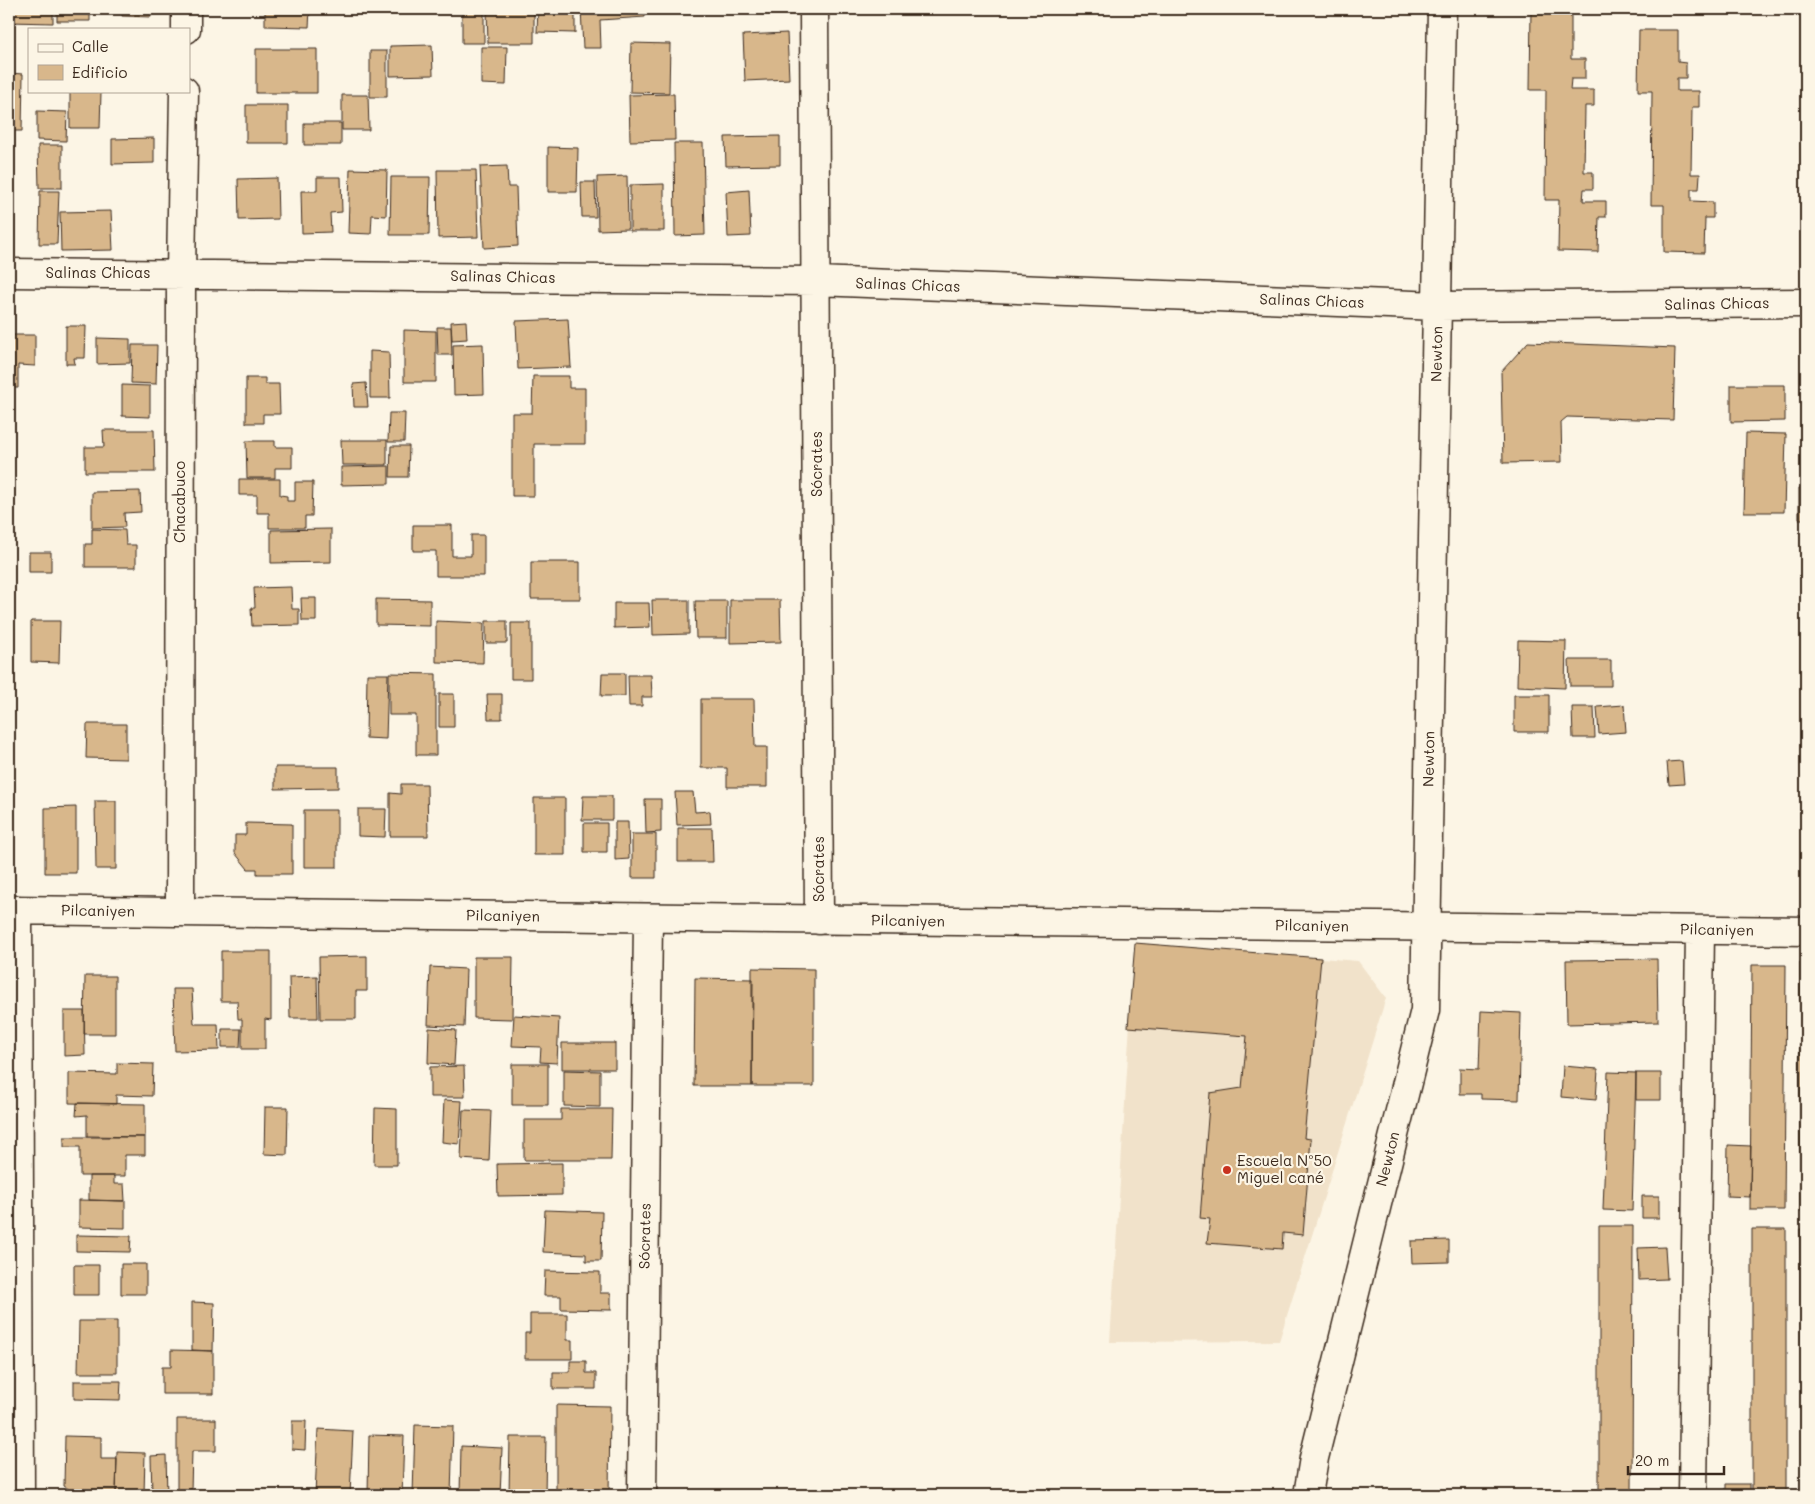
<svg xmlns="http://www.w3.org/2000/svg" width="1815" height="1504" viewBox="0 0 1815 1504" font-family="Mali,sans-serif">
	<style>
		.built { fill: #f1e2ca }
		.building { fill: #d8b78b; stroke: #3b2a1e }
		.lines { fill: none; stroke-linecap: round; stroke-linejoin: round }
		.minor-casing { stroke: #3b2a1e; stroke-width: 31 }
		.minor { stroke: #fcf5e5; stroke-width: 28 }
		.poi-dot { fill: #c8321e; stroke: #fcf5e5; stroke-width: 2 }
		.labels { text-anchor: middle; stroke-width: 4.5; stroke-linejoin: round; paint-order: stroke }
		.street-label { font-size: 15px; fill: #3b2a1e; stroke: #fcf5e5 }
		.poi-label { font-size: 15px; fill: #3b2a1e; stroke: #fcf5e5; text-anchor: start }
	</style>
	<rect width="100%" height="100%" fill="#fcf5e5"/>
	<filter id="ink" filterUnits="userSpaceOnUse"><feTurbulence type="fractalNoise" baseFrequency=".02" numOctaves="2"/><feDisplacementMap in="SourceGraphic" scale="10" xChannelSelector="R" yChannelSelector="G"/><feConvolveMatrix kernelMatrix="1 2 1 2 8 2 1 2 1" color-interpolation-filters="sRGB"/></filter>
	<g filter="url(#ink)">
		<!-- built -->
		<path class="built" d="M1135,943L1358,961L1386,998L1279,1341L1110,1342Z"/>
		<!-- building -->
		<path class="building" d="M9,9H53V23L9,22Z
			M57,9H90V21H57Z
			M122,9H151V17L122,16Z
			M265,9H310L309,27L265,26Z
			M462,9H484V43H462Z
			M487,9H534V43H488Z
			M538,9H575V33L537,32Z
			M581,9H645V17L600,20L601,48H583Z
			M1531,9H1571V59H1585V79H1571L1570,90H1594V106H1585L1584,172H1593V189H1584L1583,201H1606V217H1599L1598,252L1558,251L1559,200H1545L1546,90H1530Z
			M1639,30H1678V62L1686,63V78H1677V91H1699V107H1692L1691,174H1700L1699,189H1691V201L1713,202V218H1705L1704,253L1664,252V205H1651L1652,91H1638Z
			M787,33L789,79L745,81L743,35Z
			M631,43L670,44L669,93L630,92Z
			M432,45L433,75L390,76V46Z
			M481,47H507L506,85L481,84Z
			M256,49H317V93H256Z
			M370,51H387V97H370Z
			M9,73L23,74L22,131H9Z
			M70,92H101L100,128H70Z
			M674,94L675,140L630,141L629,95Z
			M342,95H368L369,130H342Z
			M246,105H288V143H246Z
			M37,111L67,112L66,141L37,140Z
			M304,123H341V145H304Z
			M780,136V165L726,166L725,137Z
			M154,138V163L112,164V139Z
			M674,143H703L705,235L675,236Z
			M38,145H62V188H39Z
			M548,147L578,148L577,192H548Z
			M507,166L508,187H516L518,246L484,248L480,167Z
			M350,169L387,170L386,216L372,215L371,234L348,233Z
			M437,170H476L478,237L438,238Z
			M627,176L628,229L598,230L597,177Z
			M317,177H341L342,212L330,213L331,232L302,233L301,191H317Z
			M391,177H430L429,235H390Z
			M277,178L278,219L239,220L238,179Z
			M581,182H595L596,217H582Z
			M664,184V231H630V185Z
			M749,190L751,236L728,237L726,192Z
			M40,191H59L57,244H39Z
			M111,211L113,250L61,251L60,212Z
			M568,319L571,367L518,369L516,321Z
			M466,321L467,339L452,340L451,322Z
			M66,326H86L85,358H74L75,364H66Z
			M437,327H451L452,355H438Z
			M404,330L436,331V382H404Z
			M9,335H35V366L18,365V388H9Z
			M97,338L130,339V363L97,364Z
			M1804,341H1806V370H1803Z
			M1528,342L1675,348L1673,420L1567,417L1561,422L1562,462L1503,463L1501,372Z
			M483,344L484,394L454,395L453,345Z
			M132,345H157L156,384L131,383Z
			M370,351L389,352L390,398H370Z
			M533,376H569V388H585V444H534V496H512V413H532Z
			M246,378H265V384H279L280,414H263V423H246Z
			M366,383L368,407H354L353,384Z
			M122,385L150,386V417L122,416Z
			M1731,385H1785V421L1731,422Z
			M389,413H405L404,442H388Z
			M103,430H154L155,472H85V447H104Z
			M1746,433L1786,434L1784,512H1744Z
			M341,440H387V465H342Z
			M246,441H275V447H292V468H275V478H247Z
			M391,446H409L408,477H390Z
			M389,466V484L341,485V467Z
			M239,479H280V495L287,496V501H295V482H313L312,516H305V528H269V513H257V495H239Z
			M1799,488H1806V519H1799Z
			M140,491L141,512L124,513L125,527L92,528V492Z
			M413,525H452V556H471V535H484V576H436V551H413Z
			M92,529L125,530L126,545H136V567H85V544H92Z
			M331,529V562L271,563V530Z
			M29,552H51V572H29Z
			M531,562H580V599H531Z
			M291,587L292,609H299V625L252,626L251,608H255L254,588Z
			M301,598H316V621H302Z
			M376,599L430,600V626L376,625Z
			M652,600H689V634L653,635Z
			M730,600H780L781,642L730,643Z
			M695,601H727V638H696Z
			M614,603H649L650,627L614,628Z
			M31,621H60L59,663L31,662Z
			M436,621L484,623L483,663L436,662Z
			M486,621H507V643H486Z
			M511,623H531V679H511Z
			M1518,640L1566,641L1565,688L1517,686Z
			M1569,660H1611V686H1570Z
			M389,673L436,674V755H416V715H389Z
			M602,673H625V696H601Z
			M367,674H388L386,739L366,738Z
			M628,675H651L652,697H642V706H629Z
			M439,694H454V727H439Z
			M487,694H502V719H488Z
			M1514,695H1549V732H1514Z
			M701,699H754L755,747H767V787H727V768H701Z
			M1624,705L1626,732L1599,734L1597,707Z
			M1572,707H1594L1595,738H1573Z
			M87,724H126V759L86,758Z
			M1682,761L1684,784L1669,785L1667,762Z
			M275,767H338V788L275,789Z
			M401,784H427L428,836H390V793L401,794Z
			M675,792H693L695,812L710,811L711,824L677,825Z
			M583,796H612V820H582Z
			M534,798H565V855H534Z
			M645,799H661V832L646,833Z
			M95,801H116V869H96Z
			M76,807V873H45V808Z
			M358,809H386L385,837L358,836Z
			M304,810H337V867H304Z
			M615,822H628L629,859L615,860Z
			M246,823L292,824V874H257V869H248L235,853V835H246Z
			M584,823H607V852H584Z
			M678,828H712L713,862H678Z
			M632,834H656V878H632Z
			M1135,943L1321,958L1304,1138L1311,1139L1303,1235L1283,1233L1282,1249L1207,1243L1210,1219L1200,1218L1210,1093L1242,1088L1247,1036L1128,1027Z
			M221,951H271V1020L265,1019V1049H242V1019H238L237,1001H221Z
			M367,956V991H356V1019H320L319,957Z
			M474,957H513L512,1019L474,1018Z
			M1657,959L1658,1022L1567,1024L1566,960Z
			M1800,963H1806V1211H1800Z
			M1752,965H1786L1784,1210H1750Z
			M430,967L466,969L464,1027L428,1025Z
			M752,968L814,969V1086H752Z
			M85,976H115V1034H84Z
			M317,976L318,1018H290L289,977Z
			M695,978L753,979L752,1086H694Z
			M173,989H192L194,1024H218L219,1050L175,1051Z
			M64,1011H84L85,1055L64,1056Z
			M1481,1011L1521,1013L1519,1100L1481,1099V1094H1460V1068L1479,1069Z
			M514,1015L559,1018L557,1063L540,1062L541,1047L512,1046Z
			M429,1028L456,1030L454,1065L428,1063Z
			M222,1029H241L240,1047H222Z
			M562,1043H615V1069H562Z
			M117,1063L153,1064L152,1096L116,1095V1104L69,1103V1073L117,1074Z
			M512,1064H548V1105H512Z
			M464,1066L465,1097H430V1067Z
			M1563,1066L1598,1069L1596,1100L1561,1097Z
			M564,1070L600,1071V1107L564,1106Z
			M1608,1072L1636,1073L1632,1211L1603,1210Z
			M1636,1073H1661V1100H1636Z
			M444,1100L462,1101L459,1144L442,1142Z
			M77,1103L145,1104V1137L87,1136V1115L76,1116Z
			M265,1107H288L287,1155L264,1154Z
			M375,1108L397,1109V1165H374Z
			M561,1109H612L611,1160H524V1120H561Z
			M463,1110L491,1111L489,1161L461,1159Z
			M64,1137H145V1155H125V1176H80V1147H64Z
			M1728,1145L1751,1146L1750,1197L1727,1196Z
			M562,1163V1195L498,1196L497,1164Z
			M89,1176H114V1184H124L125,1201L89,1200Z
			M1642,1196H1659V1218H1642Z
			M79,1200L125,1201V1228L79,1227Z
			M545,1210L602,1212L601,1261H586V1254L543,1252Z
			M1599,1226H1633L1632,1495H1599Z
			M1752,1229H1786V1495H1752Z
			M1800,1229H1806V1495H1803Z
			M76,1235L131,1236L130,1252L76,1251Z
			M1449,1240V1262L1412,1263L1411,1241Z
			M1665,1247L1667,1279L1639,1280L1638,1248Z
			M121,1264H146V1294H121Z
			M74,1265H99V1295H74Z
			M545,1271L600,1272V1293H611V1310L561,1309V1296H544Z
			M192,1302L214,1303L213,1351L192,1350Z
			M530,1314H567V1340H572V1359H525V1333H530Z
			M79,1321H117V1373H78Z
			M171,1350L213,1351V1394H162V1367H171Z
			M570,1361H586V1373H596V1389H553V1372H570Z
			M74,1381H121L120,1400L74,1399Z
			M556,1405L610,1406L609,1495H556Z
			M177,1419H216V1451H192L191,1491L210,1490V1495H177Z
			M292,1421H306L305,1450L292,1449Z
			M415,1425L453,1426L451,1495H413Z
			M318,1429L353,1431L350,1495H315Z
			M369,1435L404,1436L402,1495H368Z
			M65,1436L101,1437V1459H117L116,1495L76,1494L64,1486Z
			M510,1437H546L545,1495H509Z
			M461,1446L502,1448L500,1495H460Z
			M117,1452L145,1453L144,1495H116Z
			M166,1455L167,1495H152L151,1456Z
			M1726,1484H1750V1495H1726Z"/>
		<g class="lines">
			<defs>
				<path id="minor" d="M814,9L819,920
					M186,29V9
					M9,273L817,281L1438,306L1806,303
					M9,910L1806,931
					M18,910L20,1495
					M180,912L181,274L184,91
					M642,1495L648,918
					M1308,1495L1314,1458L1425,1010L1442,9
					M1693,1495L1700,930"/>
			</defs>
			<!-- minor casing -->
			<use href="#minor" class="minor-casing"/>
			<!-- minor -->
			<use href="#minor" class="minor"/>
		</g>
	</g>
	<!-- markers -->
	<circle class="poi-dot" cx="1227" cy="1170" r="5"/>
	<g class="labels">
		<!-- street labels -->
		<g class="street-label">
			<text x="98" y="278">Salinas Chicas</text>
			<text transform="translate(503 277) rotate(1)" y="5">Salinas Chicas</text>
			<text transform="translate(908 285) rotate(2)" y="5">Salinas Chicas</text>
			<text transform="translate(1312 301) rotate(2)" y="5">Salinas Chicas</text>
			<text transform="translate(1717 304) rotate(-1)" y="5">Salinas Chicas</text>
			<text transform="translate(1437 354) rotate(-89)" y="5">Newton</text>
			<text transform="translate(817 464) rotate(-90)" y="5">Sócrates</text>
			<text transform="translate(180 502) rotate(-90)" y="5">Chacabuco</text>
			<text transform="translate(1429 759) rotate(-89)" y="5">Newton</text>
			<text transform="translate(819 869) rotate(-90)" y="5">Sócrates</text>
			<text transform="translate(98 911) rotate(1)" y="5">Pilcaniyen</text>
			<text transform="translate(503 916) rotate(1)" y="5">Pilcaniyen</text>
			<text transform="translate(908 921) rotate(1)" y="5">Pilcaniyen</text>
			<text transform="translate(1312 926) rotate(1)" y="5">Pilcaniyen</text>
			<text transform="translate(1717 930) rotate(1)" y="5">Pilcaniyen</text>
			<text transform="translate(1388 1159) rotate(-76)" y="5">Newton</text>
			<text transform="translate(645 1236) rotate(-89)" y="5">Sócrates</text>
		</g>
		<!-- poi labels -->
		<g class="poi-label">
			<text x="1237" y="1166">Escuela Nº50<tspan x="1237" dy="17">Miguel cané</tspan></text>
		</g>
	</g>
	<!-- margin -->
	<rect width="1815" height="1504" fill="none" stroke="#fcf5e5" stroke-width="30"/>
	<rect x="15" y="15" width="1785" height="1474" fill="none" stroke="#3b2a1e" stroke-width="2" filter="url(#ink)"/>
	<!-- legend -->
	<rect x="28" y="28" width="162" height="65" fill="#fcf5e5" stroke="#afa495"/>
	<rect x="38" y="44" width="25" height="8" fill="#fcf5e5" stroke="#afa495"/>
	<text x="72" y="52" font-size="15" fill="#3b2a1e">Calle</text>
	<rect x="38" y="65" width="25" height="15" fill="#d8b78b" stroke="#afa495"/>
	<text x="72" y="78" font-size="15" fill="#3b2a1e">Edificio</text>
	<!-- scale -->
	<path d="M1628 1466v8h96v-8" fill="none" stroke="#3b2a1e" stroke-width="2.5"/>
	<text x="1635" y="1466" font-size="15" fill="#3b2a1e" stroke="#fcf5e5" stroke-width="4" paint-order="stroke">20 m</text>
</svg>
